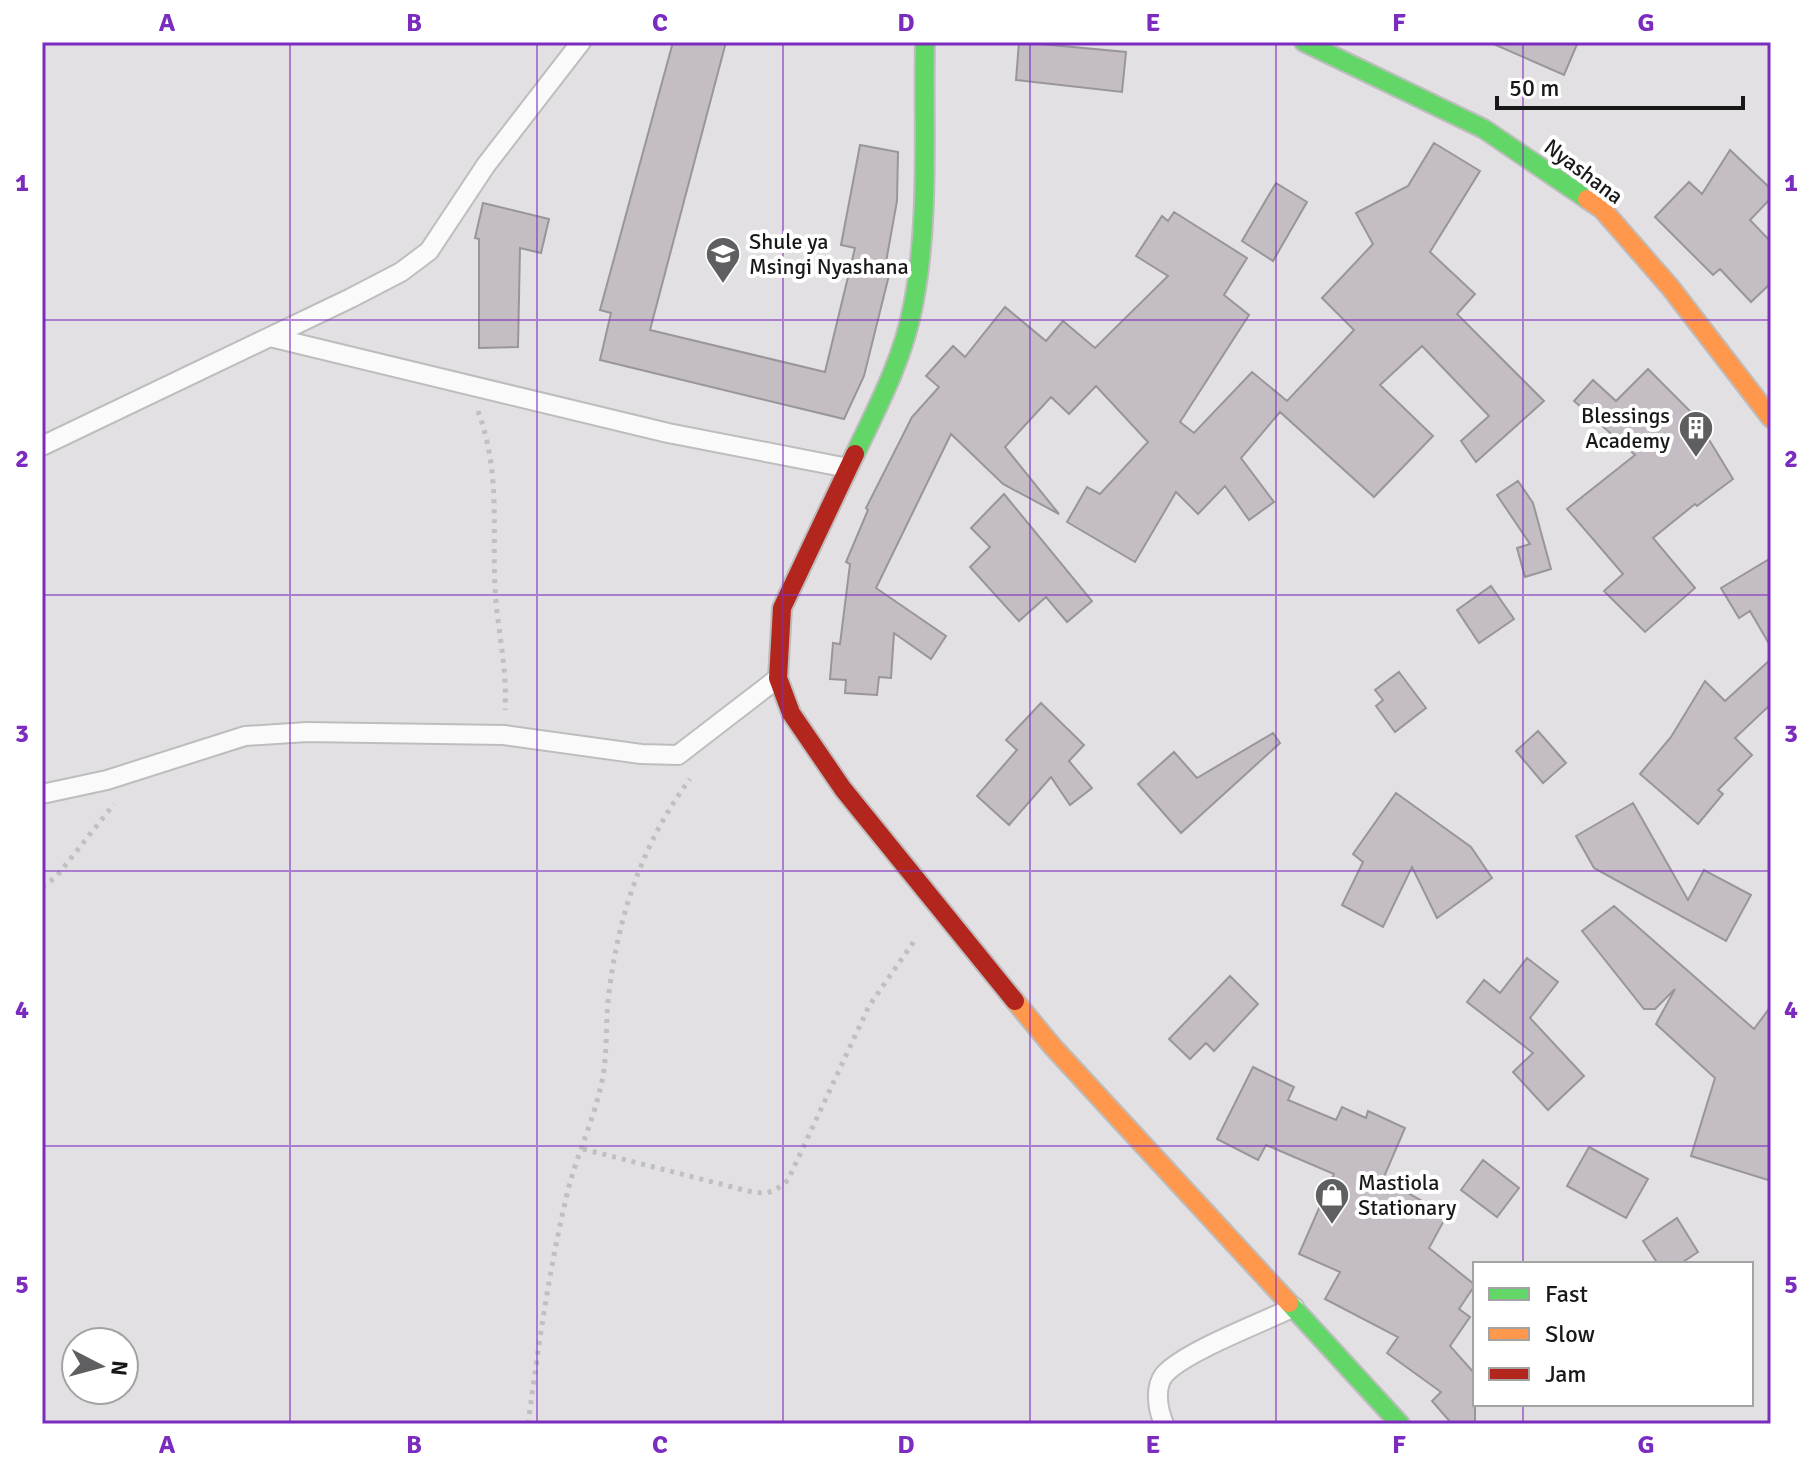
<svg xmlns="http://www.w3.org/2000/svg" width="1813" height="1466" viewBox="0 0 1813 1466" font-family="Signika,sans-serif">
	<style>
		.building { fill: #c4bdc4; stroke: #989698; stroke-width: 2 }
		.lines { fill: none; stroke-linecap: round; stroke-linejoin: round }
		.lane-casing { stroke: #bebdbe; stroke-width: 22 }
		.fast-casing { stroke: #bebdbe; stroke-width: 22 }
		.slow-casing { stroke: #bebdbe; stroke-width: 22 }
		.jam-casing { stroke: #bebdbe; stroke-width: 22 }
		.path { stroke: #c0c0c0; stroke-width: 5; stroke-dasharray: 4 6; stroke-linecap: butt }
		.lane { stroke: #fbfafb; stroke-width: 18 }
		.fast { stroke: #63d668; stroke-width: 18 }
		.slow { stroke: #ff974d; stroke-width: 18 }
		.jam { stroke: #b3261e; stroke-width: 18 }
		.grid { fill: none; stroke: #7b2cbf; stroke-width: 2; stroke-opacity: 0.55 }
		.labels { text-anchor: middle; stroke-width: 8; stroke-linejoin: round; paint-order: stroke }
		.street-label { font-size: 22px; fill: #191819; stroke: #fff }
		.poi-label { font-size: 22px; fill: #191819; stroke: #fff; text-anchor: start }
		.neatline { fill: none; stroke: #7b2cbf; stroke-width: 3 }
		.grid-label { font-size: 26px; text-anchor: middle; font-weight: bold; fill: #7b2cbf }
	</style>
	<rect width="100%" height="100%" fill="#e2e0e3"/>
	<!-- building -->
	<path class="building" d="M673,42H726L650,330L825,372L855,248L841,245L860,145L898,152L897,201L886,262L892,263L864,376L844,419L600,360L611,313L600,310Z
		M1019,42L1126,52L1122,92L1016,80Z
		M1489,42H1578L1564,75Z
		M1434,143L1480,171L1430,252L1475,294L1457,314L1544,401L1476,462L1461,441L1489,416L1422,346L1380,385L1433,436L1374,497L1280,412L1241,458L1274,502L1249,520L1225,486L1198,514L1176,492L1135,562L1067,522L1087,487L1100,494L1148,442L1096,386L1069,414L1051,397L1005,447L1059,514L1003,484L951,434L876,588L946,636L931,659L894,633L891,678L879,677L877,695L845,693L846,680L830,679L833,643L840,644L850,564L846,562L868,510L866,508L912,417L939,387L926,376L953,346L965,357L1005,307L1046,341L1063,321L1095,348L1168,276L1136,256L1162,216L1168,221L1174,212L1247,258L1224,295L1249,315L1180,422L1194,433L1252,372L1287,401L1354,330L1322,298L1373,244L1356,213L1408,186Z
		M1730,150L1771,189V198L1750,220L1771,242V283L1751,302L1720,269L1713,275L1655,217L1689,182L1702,194Z
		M1276,183L1307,202L1273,261L1242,241Z
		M483,203L549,219L541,253L520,248L518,347L479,348V239L475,238Z
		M1648,369L1694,415L1733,479L1697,506L1695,504L1653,538L1695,588L1645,632L1604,591L1623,574L1567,509L1635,455L1574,401L1593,380L1616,401Z
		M1518,481L1533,503L1551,569L1525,577L1517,548L1530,544L1497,495Z
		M1004,494L1092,601L1067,622L1046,597L1019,621L970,567L990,547L971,528Z
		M1771,558V647L1750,611L1739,618L1721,588Z
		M1491,586L1514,619L1479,643L1457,610Z
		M1771,659V704L1735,738L1752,755L1718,790L1723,794L1698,824L1640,774L1671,737L1705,681L1725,701Z
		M1399,672L1426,708L1395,732L1376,706L1383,700L1375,690Z
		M1041,703L1084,745L1069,761L1092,788L1070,805L1051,777L1009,825L977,796L1017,750L1006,740Z
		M1538,731L1566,763L1543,783L1516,751Z
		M1273,733L1280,743L1181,833L1138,784L1174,752L1197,778Z
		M1396,793L1471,847L1492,878L1437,918L1412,867L1383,927L1342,905L1363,862L1353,854Z
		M1633,803L1688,900L1704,870L1751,895L1726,941L1594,868L1576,836Z
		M1614,906L1754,1029L1771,1006V1181L1691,1156L1715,1078L1656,1024L1675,989L1655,1009H1644L1582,931Z
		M1527,958L1558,982L1530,1018L1584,1076L1548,1110L1513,1072L1533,1053L1467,1002L1484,980L1500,993Z
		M1230,976L1258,1004L1214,1051L1206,1043L1190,1059L1169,1039Z
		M1253,1067L1294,1087L1288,1100L1336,1120L1342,1107L1366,1118L1368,1111L1405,1128L1383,1179L1447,1215L1429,1248L1475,1285L1459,1309L1470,1317L1450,1346L1475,1374V1424H1452L1432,1401L1441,1392L1387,1353L1398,1337L1325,1299L1340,1272L1299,1254L1334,1174L1266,1145L1258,1160L1217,1139Z
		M1589,1147L1648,1179L1626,1218L1567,1186Z
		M1483,1160L1519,1188L1497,1217L1461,1190Z
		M1677,1218L1698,1252L1680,1264H1658L1643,1241Z"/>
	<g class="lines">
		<defs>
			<path id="lane" d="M270,337L668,433L848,468
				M42,446L351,298L401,272L429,251L486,165L581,42
				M42,794L107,780L245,736L307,732L504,735L641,754L678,755L778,678
				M1164,1424C1158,1410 1154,1388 1164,1375C1183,1352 1264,1322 1294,1307"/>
			<path id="fast" d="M1304,42L1484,129L1587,199
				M855,454C878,406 903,359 913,306C930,220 923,129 925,42
				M1289,1303L1400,1424"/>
			<path id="slow" d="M1587,199L1602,209L1670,287L1771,418
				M1015,1001L1053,1047L1289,1303"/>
			<path id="jam" d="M855,454L782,608L778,678L791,713L843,789L1015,1001"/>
		</defs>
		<!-- lane casing -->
		<use href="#lane" class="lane-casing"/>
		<!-- fast casing -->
		<use href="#fast" class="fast-casing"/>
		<!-- slow casing -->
		<use href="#slow" class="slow-casing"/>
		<!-- jam casing -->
		<use href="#jam" class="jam-casing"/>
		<!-- path -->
		<path class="path" d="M478,411C504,482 489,541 497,612C501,646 507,676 505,710
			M42,887L56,877L114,804
			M583,1149L748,1191C766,1195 774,1193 788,1180L869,1006L917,937
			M528,1424C538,1350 548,1276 565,1203C574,1159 595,1120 603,1076C608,1046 605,1015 610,985C620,910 645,839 690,779"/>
		<!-- lane -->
		<use href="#lane" class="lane"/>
		<!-- fast -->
		<use href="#fast" class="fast"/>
		<!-- slow -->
		<use href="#slow" class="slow"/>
		<!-- jam -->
		<use href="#jam" class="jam"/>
	</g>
	<!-- grid -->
	<path class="grid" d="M290,42V1424M537,42V1424M783,42V1424M1030,42V1424M1276,42V1424M1523,42V1264M42,320H1771M42,595H1771M42,871H1771M42,1146H1771M1523,1404V1424"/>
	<!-- icons -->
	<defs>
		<symbol id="school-pin" viewBox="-11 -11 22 30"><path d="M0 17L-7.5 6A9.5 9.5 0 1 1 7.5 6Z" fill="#5f5e60" stroke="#fff"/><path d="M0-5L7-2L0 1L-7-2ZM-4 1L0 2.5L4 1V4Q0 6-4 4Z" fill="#fff"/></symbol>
		<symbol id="building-pin" viewBox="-11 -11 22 30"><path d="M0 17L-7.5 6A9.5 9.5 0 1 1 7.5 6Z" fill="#5f5e60" stroke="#fff"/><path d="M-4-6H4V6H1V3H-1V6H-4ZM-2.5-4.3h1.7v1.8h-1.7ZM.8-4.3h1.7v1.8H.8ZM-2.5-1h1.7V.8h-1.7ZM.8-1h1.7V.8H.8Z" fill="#fff"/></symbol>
		<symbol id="shop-pin" viewBox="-11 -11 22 30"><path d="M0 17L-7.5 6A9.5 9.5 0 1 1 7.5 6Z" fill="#5f5e60" stroke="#fff"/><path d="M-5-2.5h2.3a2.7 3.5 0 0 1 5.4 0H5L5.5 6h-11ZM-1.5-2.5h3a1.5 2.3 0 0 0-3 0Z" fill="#fff"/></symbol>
	</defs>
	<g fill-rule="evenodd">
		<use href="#school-pin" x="703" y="234" width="40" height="54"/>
		<use href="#building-pin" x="1676" y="408" width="40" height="54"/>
		<use href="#shop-pin" x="1312" y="1175" width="40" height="54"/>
	</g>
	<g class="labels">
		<!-- street labels -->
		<g class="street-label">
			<text transform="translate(1584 171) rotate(37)" y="8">Nyashana</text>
		</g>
		<!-- poi labels -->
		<g class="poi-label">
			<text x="749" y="249">Shule ya<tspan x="749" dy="25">Msingi Nyashana</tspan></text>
			<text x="1670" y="423" text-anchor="end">Blessings<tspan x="1670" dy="25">Academy</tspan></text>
			<text x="1358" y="1190">Mastiola<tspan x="1358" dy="25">Stationary</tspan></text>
		</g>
	</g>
	<!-- border -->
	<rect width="1813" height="1466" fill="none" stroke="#ffffff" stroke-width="88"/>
	<!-- legend -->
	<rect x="1473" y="1262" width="280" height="144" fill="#ffffff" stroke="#a3a3a3" stroke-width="2"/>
	<rect x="1489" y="1288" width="40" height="12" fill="#63d668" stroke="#a3a3a3" stroke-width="2"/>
	<text x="1545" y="1302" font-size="24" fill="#191819">Fast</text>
	<rect x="1489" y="1328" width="40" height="12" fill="#ff974d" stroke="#a3a3a3" stroke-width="2"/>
	<text x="1545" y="1342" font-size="24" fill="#191819">Slow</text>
	<rect x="1489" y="1368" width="40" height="12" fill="#b3261e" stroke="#a3a3a3" stroke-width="2"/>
	<text x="1545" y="1382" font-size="24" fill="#191819">Jam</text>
	<!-- north arrow -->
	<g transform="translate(100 1366) rotate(96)"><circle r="38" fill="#ffffff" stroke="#a3a3a3" stroke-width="2"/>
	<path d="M0-6L14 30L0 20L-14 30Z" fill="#5f5e60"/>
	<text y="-12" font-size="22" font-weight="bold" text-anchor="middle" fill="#191819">N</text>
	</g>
	<!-- scale -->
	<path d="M1497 96v12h246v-12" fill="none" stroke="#191819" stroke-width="4"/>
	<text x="1509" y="96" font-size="24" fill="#191819" stroke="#ffffff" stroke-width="6" paint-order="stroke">50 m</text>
	<rect x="44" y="44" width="1725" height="1378" class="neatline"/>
	<g class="grid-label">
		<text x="167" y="31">A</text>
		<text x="414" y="31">B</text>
		<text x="660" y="31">C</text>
		<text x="906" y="31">D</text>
		<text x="1153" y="31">E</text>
		<text x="1399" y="31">F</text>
		<text x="1646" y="31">G</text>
		<text x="22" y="191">1</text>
		<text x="1791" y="191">1</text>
		<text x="22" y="467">2</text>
		<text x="1791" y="467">2</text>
		<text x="22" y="742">3</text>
		<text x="1791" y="742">3</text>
		<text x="22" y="1018">4</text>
		<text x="1791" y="1018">4</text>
		<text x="22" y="1293">5</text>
		<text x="1791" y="1293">5</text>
		<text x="167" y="1453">A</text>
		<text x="414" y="1453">B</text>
		<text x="660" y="1453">C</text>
		<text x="906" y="1453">D</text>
		<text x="1153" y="1453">E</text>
		<text x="1399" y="1453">F</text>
		<text x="1646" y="1453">G</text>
	</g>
</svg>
